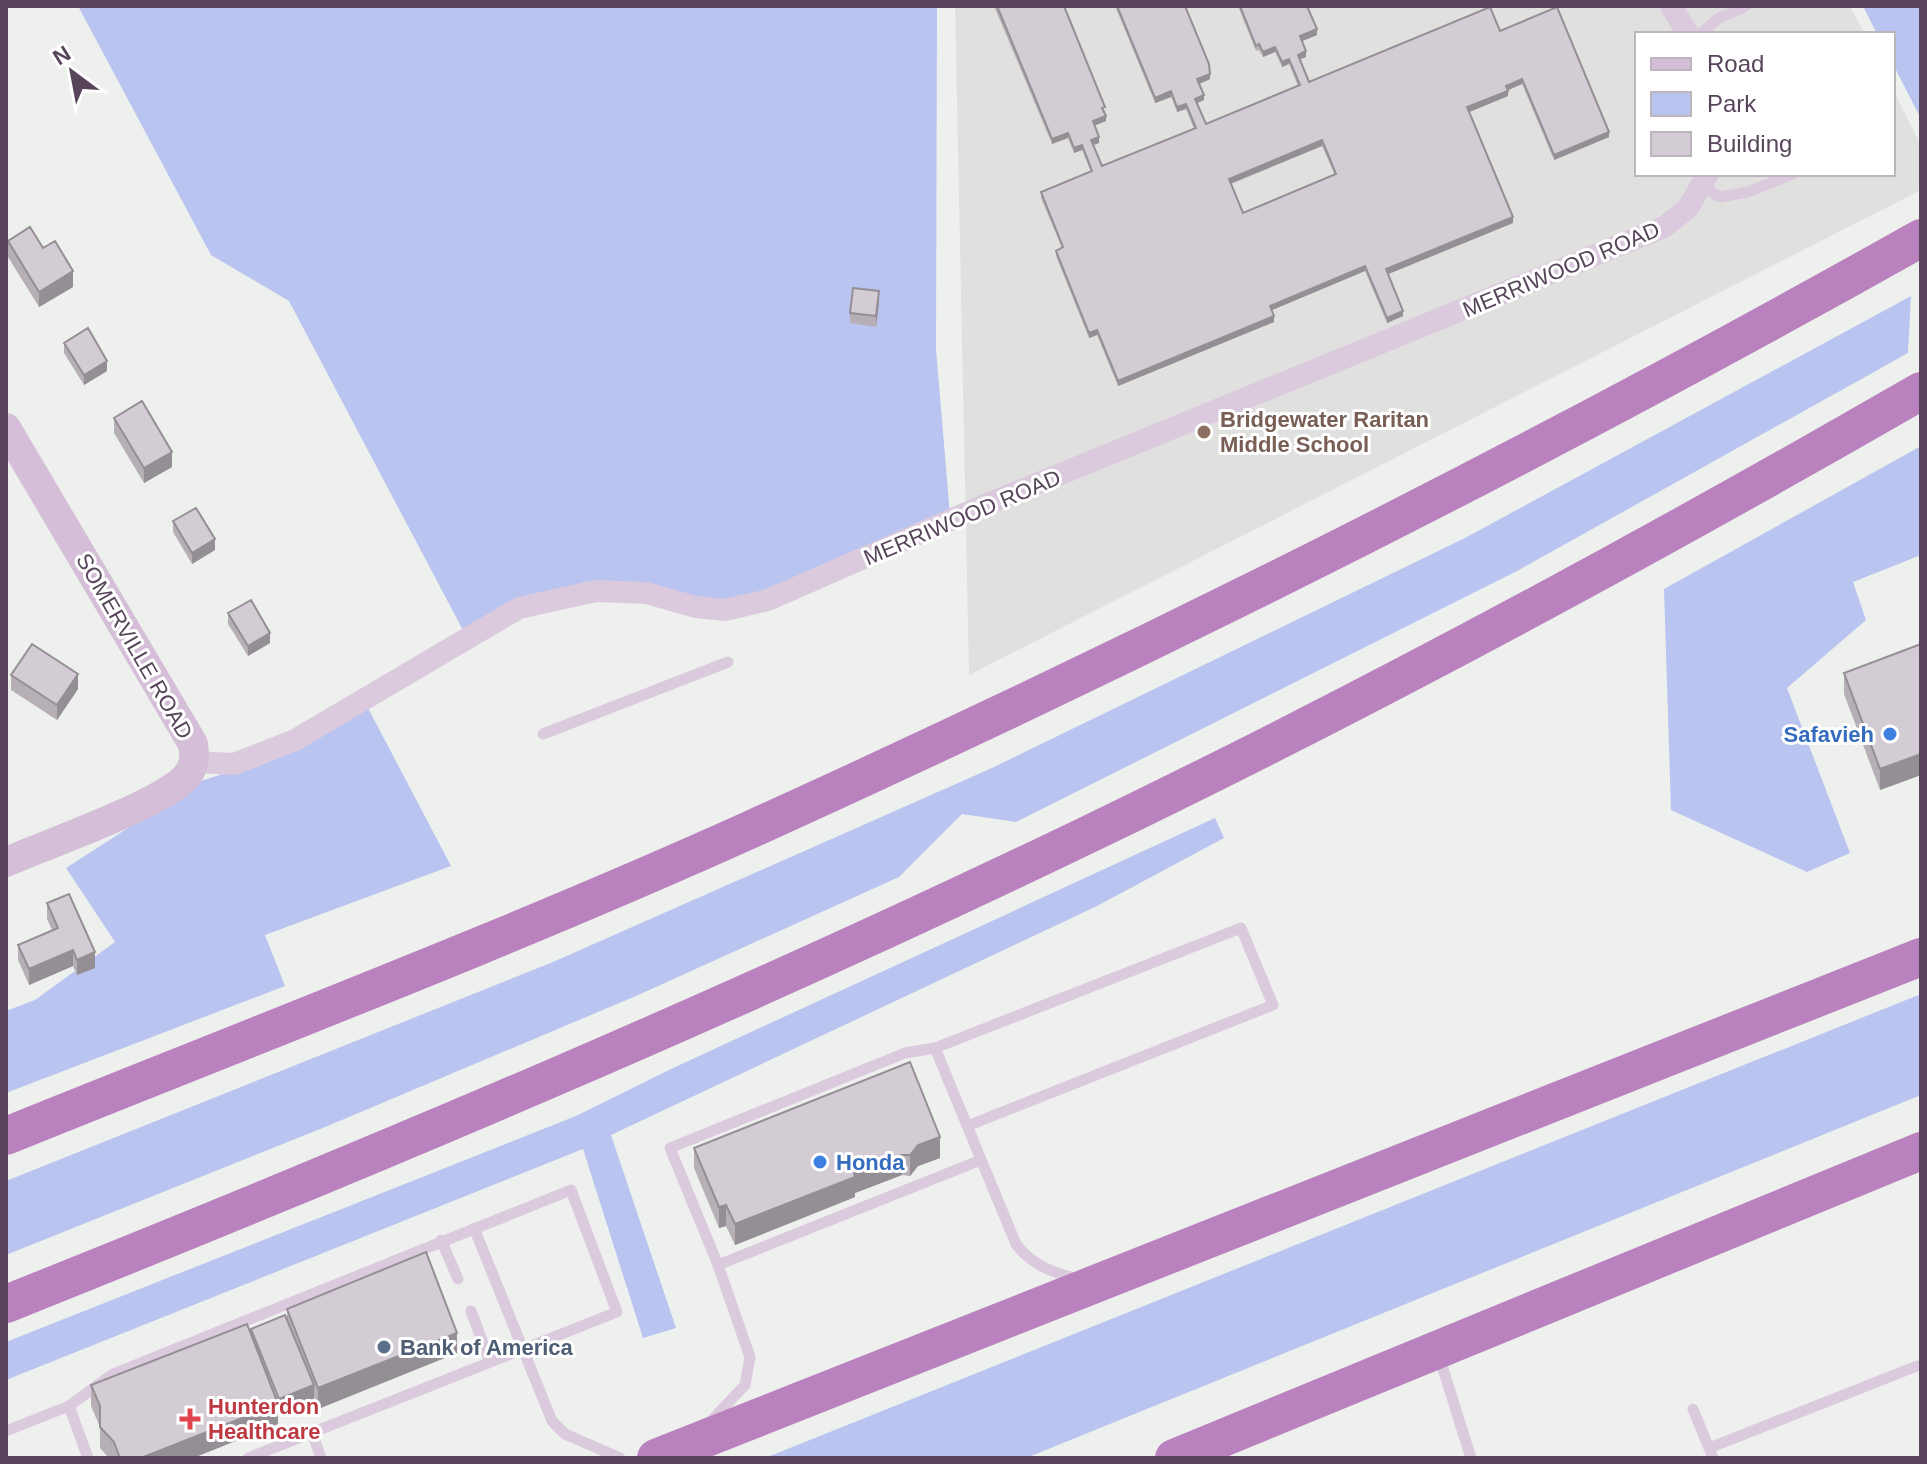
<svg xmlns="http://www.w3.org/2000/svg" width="1927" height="1464" viewBox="0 0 1927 1464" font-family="Arial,sans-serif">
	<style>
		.education { fill: #e0e1df }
		.green { fill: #b9c4f0 }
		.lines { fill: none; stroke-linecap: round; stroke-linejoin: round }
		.lane { stroke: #dbcade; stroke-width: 11 }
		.street { stroke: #dbcade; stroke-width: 22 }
		.secondary { stroke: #d5bed7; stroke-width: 30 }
		.highway { stroke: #b982be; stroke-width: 38 }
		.wall { fill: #b6afb6; fill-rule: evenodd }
		.shaded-wall { fill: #948f94 }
		.building { fill: #d4ccd4; stroke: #948f94; stroke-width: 2; fill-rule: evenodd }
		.education-dot { fill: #8d6e63; stroke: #fff; stroke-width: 3 }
		.shop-dot { fill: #3f7fe0; stroke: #fff; stroke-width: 3 }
		.service-dot { fill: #5c6f8a; stroke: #fff; stroke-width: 3 }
		.health-dot { fill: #e0444e; stroke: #fff; stroke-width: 3 }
		.labels { text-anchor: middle; stroke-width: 6; stroke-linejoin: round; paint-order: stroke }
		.street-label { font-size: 22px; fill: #58455b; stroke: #fff }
		.education-label { font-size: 22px; font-weight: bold; fill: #785e54; stroke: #fff; text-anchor: start }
		.shop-label { font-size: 22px; font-weight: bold; fill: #366cbe; stroke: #fff; text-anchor: end }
		.service-label { font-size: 22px; font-weight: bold; fill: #4e5e75; stroke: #fff; text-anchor: start }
		.health-label { font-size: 22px; font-weight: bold; fill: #be3a42; stroke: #fff; text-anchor: start }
	</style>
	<rect width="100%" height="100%" fill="#eef0ed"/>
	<!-- education -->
	<path class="education" d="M955,6H1850L1865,34H1637V174H1893V90L1921,145V190L969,675Z"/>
	<!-- green -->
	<path class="green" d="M78,6H937L936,349L951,527L741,610L567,592L465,634L289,301L211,255Z
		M1863,6H1921V119L1893,64V34H1877Z
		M1911,296L1908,353L1517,571L1016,822L962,814L899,877L636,996L330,1125L6,1255V1181L553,962L992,768L1465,538Z
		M1921,446V555L1853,582L1866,620L1787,688L1850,853L1807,872L1671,810L1664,589Z
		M368,708L451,866L265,935L285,986L6,1093V1011L35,1000L115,942L66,868L201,781L299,749Z
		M1215,818L1224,838L1097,906L611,1135L676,1328L643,1338L583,1149L6,1380V1342L576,1116L671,1069Z
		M1921,994V1095L1026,1458H765Z"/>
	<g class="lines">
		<!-- lane -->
		<path class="lane" d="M1700,34L1719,18L1746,6
			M1703,187L1720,197L1748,192L1793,174
			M543,734L728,662
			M935,1048L1241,928L1273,1005L967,1126
			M981,1160L718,1265L670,1148L905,1053L935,1048L1016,1244C1031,1265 1054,1273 1078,1279
			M474,1228L552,1421L565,1434L620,1458
			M441,1240L458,1279
			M471,1311L490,1362
			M1439,1356L1471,1458
			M69,1406L88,1458
			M1693,1409L1713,1458
			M712,1420L745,1385L750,1357L718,1265
			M6,1431L69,1406L113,1374L571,1190L617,1312L248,1458
			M312,1433L321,1458
			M1709,1448L1917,1366"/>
		<!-- street -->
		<path class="street" d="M1671,6L1688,34
			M195,762L234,764L295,740L519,608L596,591L646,593L696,607L725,610L768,600L980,507L1664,227L1688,208L1708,174"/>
		<!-- secondary -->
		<path class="secondary" d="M6,428L193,744C195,758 195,767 185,778C157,806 47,844 6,862"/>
		<!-- highway -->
		<path class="highway" d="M6,1136C256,1035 508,939 754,828C1151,648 1541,452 1921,238
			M6,1304C369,1159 730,1007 1083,837C1368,700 1647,549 1921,391
			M656,1458L1921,957
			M1174,1458L1921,1151"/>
	</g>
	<!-- wall -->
	<path class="wall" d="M994,6H1064L1105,112L1106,121L1094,126L1099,143L1093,145L1102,166L1194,129L1186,109L1177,112L1171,97L1155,103L1115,6H1185L1210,79L1199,84L1204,100L1197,103L1206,124L1298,86L1289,64L1282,67L1275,52L1263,57L1259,50L1256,51L1238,6H1307L1317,35L1302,41L1306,57L1300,59L1309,82L1500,31L1609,137L1554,160L1522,84L1508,90V96L1469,112L1513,223L1388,274L1403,316L1387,323L1365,271L1271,310L1274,322L1118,386L1097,335L1089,338L1056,256V251L1062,248L1041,198V192L1091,172L1082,150L1074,153L1068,138L1052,144ZM1322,146L1335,175L1243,213L1231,184Z
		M8,241L43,248L73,287L39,307L8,257Z
		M879,302L876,327L850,323V313Z
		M64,343L107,371L84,385L64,353Z
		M114,418L172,467L144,483L114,433Z
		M173,521L215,550L192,564L173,532Z
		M228,613L270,643L248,656L228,624Z
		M1921,644V775L1880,790L1844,694V673Z
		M11,675L78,689L57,720L11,690Z
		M47,903L95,968L77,975L73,966L29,985L18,960V945L52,930L47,919Z
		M910,1062L940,1158L918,1166L910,1176L902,1175L855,1193V1197L735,1245L726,1226L719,1228L694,1168V1148Z
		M287,1309L457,1353L318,1409L314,1396V1401L279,1414L278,1413V1424L193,1458H109L100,1448V1427L91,1406V1385L251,1335V1329L287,1319Z"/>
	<!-- shaded-wall -->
	<path class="shaded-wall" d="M1317,29V35L1300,42V36Z
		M1275,47V52L1263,57V52Z
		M1306,51V57L1298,60V55Z
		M1289,59V64L1282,67V62Z
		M1210,74V79L1197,85V79Z
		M1522,79V84L1506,91V86Z
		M1171,91V97L1155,103V98Z
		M1508,91V96L1467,113V107Z
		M1204,95V100L1195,104V99Z
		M1186,104V109L1177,112V107Z
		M1106,116V121L1093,126V121Z
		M1609,132V137L1554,160V155Z
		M1068,133V138L1052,144V139Z
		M1099,137V143L1091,146V140Z
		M1322,140V146L1229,184V179Z
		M1082,145V150L1074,153V148Z
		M1513,217V223L1386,275V269Z
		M1365,266V271L1270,311V306Z
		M73,271V287L39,307V292Z
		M879,291V302L876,327V316Z
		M1403,311V316L1387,323V318Z
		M1274,316V322L1118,386V381Z
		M1097,330V335L1089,338V333Z
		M107,361V371L84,385V375Z
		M172,452V467L144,483V468Z
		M215,539V550L192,564V553Z
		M270,633V643L248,656V646Z
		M78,674V689L57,720V705Z
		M1921,754V775L1880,790V769Z
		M73,950V966L29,985V969Z
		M95,952V968L77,975V960Z
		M940,1137V1158L918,1166L910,1176V1155L918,1145Z
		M902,1155V1175L855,1193V1197L735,1245V1224L854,1173Z
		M726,1205V1226L719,1228V1207Z
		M457,1333V1353L318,1409V1388Z
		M314,1385V1401L279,1414V1399Z
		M278,1404V1424L193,1458H141Z"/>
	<!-- building -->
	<path class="building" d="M997,6H1064L1105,107L1102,108L1106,116L1093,121L1099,137L1091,140L1102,166L1196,128L1186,104L1177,107L1171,91L1155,98L1117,6H1185L1209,64L1210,74L1197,79L1204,95L1195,99L1206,124L1300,85L1289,59L1282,62L1275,47L1263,52L1259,44L1256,46L1240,6H1307L1317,29L1300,36L1306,51L1298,55L1309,82L1490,7L1500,31L1557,7L1609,132L1554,155L1522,79L1506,86L1508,91L1467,107L1513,217L1386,269L1403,311L1387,318L1365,266L1270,306L1274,316L1118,381L1097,330L1089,333L1056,251L1063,247L1041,192L1092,171L1082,145L1074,148L1068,133L1052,139ZM1322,140L1336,174L1243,213L1229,179Z
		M30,227L43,248L55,241L73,271L39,292L8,241Z
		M853,288L879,291L876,316L850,313Z
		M88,328L107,361L84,375L64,343Z
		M142,401L172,452L144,468L114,418Z
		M196,508L215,539L192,553L173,521Z
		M251,600L270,633L248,646L228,613Z
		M32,644L78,674L57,705L11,675Z
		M1921,644V754L1880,769L1844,673Z
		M69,894L95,952L77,960L73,950L29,969L18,945L58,928L47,903Z
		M910,1062L940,1137L918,1145L910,1155H902L854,1173L855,1177L735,1224L726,1205L719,1207L694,1148Z
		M426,1252L457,1333L318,1388L287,1309Z
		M285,1315L314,1385L279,1399L251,1329Z
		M247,1324L278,1404L141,1458H120L114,1442L100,1427V1406L91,1385Z"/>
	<!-- markers -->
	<circle class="education-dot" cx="1204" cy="432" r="8"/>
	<g class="shop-dot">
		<circle cx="1890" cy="734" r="8"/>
		<circle cx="820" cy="1162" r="8"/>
	</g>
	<circle class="service-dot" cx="384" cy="1347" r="8"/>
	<path class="health-dot" d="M186 1407h8v8h8v8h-8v8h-8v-8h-8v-8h8z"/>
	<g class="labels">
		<!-- street labels -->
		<g class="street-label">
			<text transform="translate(1561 269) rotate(-23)" y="8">MERRIWOOD ROAD</text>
			<text transform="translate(962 517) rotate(-23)" y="8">MERRIWOOD ROAD</text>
			<text transform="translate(135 646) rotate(60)" y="8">SOMERVILLE ROAD</text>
		</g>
		<!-- education labels -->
		<g class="education-label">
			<text x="1220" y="427">Bridgewater Raritan<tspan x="1220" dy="25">Middle School</tspan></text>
		</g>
		<!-- shop labels -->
		<g class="shop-label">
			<text x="1874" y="742">Safavieh</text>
			<text x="836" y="1170" text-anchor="start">Honda</text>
		</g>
		<!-- service labels -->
		<g class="service-label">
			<text x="400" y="1355">Bank of America</text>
		</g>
		<!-- health labels -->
		<g class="health-label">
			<text x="208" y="1414">Hunterdon<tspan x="208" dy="25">Healthcare</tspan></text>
		</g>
	</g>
	<!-- border -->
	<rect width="1927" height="1464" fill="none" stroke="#58455b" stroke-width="16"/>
	<!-- legend -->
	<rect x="1635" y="32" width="260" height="144" fill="#ffffff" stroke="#bcb5bd" stroke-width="2"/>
	<rect x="1651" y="58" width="40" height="12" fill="#d5bed7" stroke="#bcb5bd" stroke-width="2"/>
	<text x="1707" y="72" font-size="24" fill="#58455b">Road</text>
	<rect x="1651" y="92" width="40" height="24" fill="#b9c4f0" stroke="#bcb5bd" stroke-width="2"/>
	<text x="1707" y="112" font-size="24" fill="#58455b">Park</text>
	<rect x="1651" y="132" width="40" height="24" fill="#d4ccd4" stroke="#bcb5bd" stroke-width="2"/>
	<text x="1707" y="152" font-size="24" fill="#58455b">Building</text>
	<!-- north arrow -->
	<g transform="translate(72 72) rotate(328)" stroke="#ffffff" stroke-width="6" paint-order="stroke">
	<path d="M0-6L14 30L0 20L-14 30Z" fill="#58455b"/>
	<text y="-12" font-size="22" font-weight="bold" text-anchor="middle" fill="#58455b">N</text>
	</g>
</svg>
